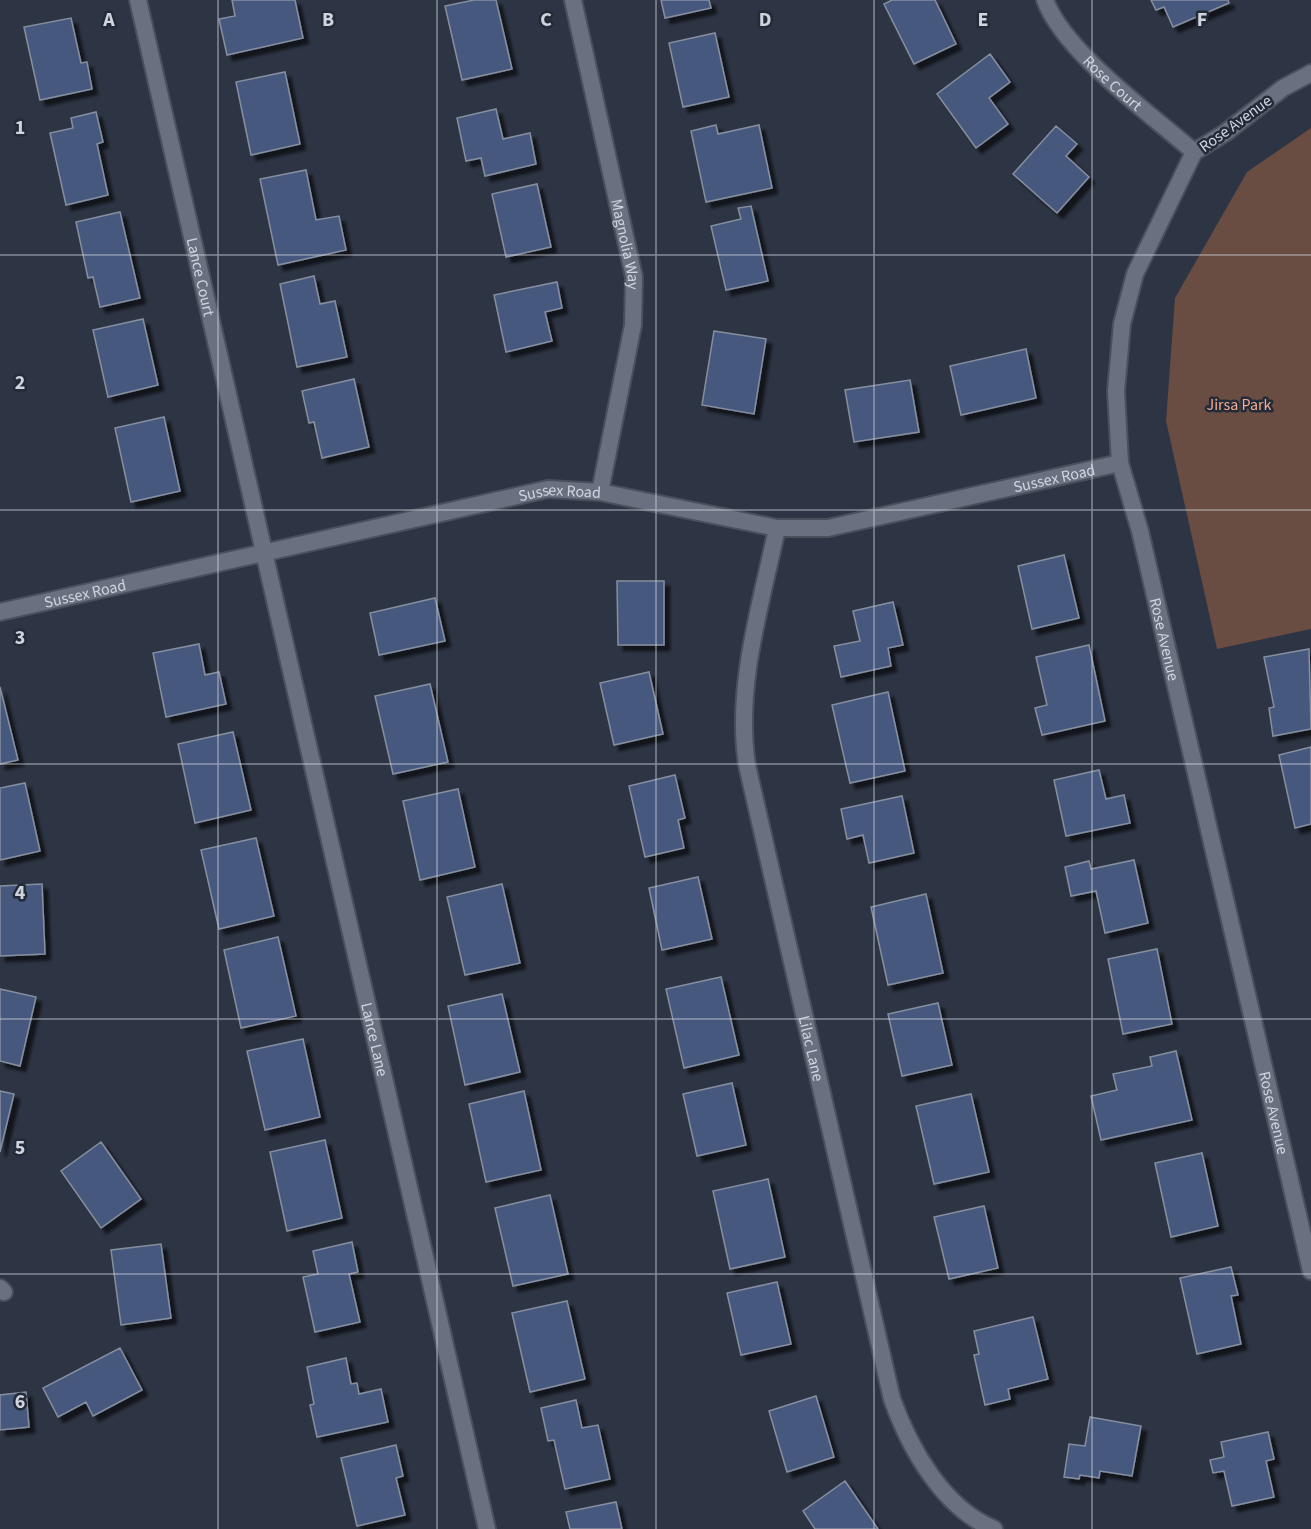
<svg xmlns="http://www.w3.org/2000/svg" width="1311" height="1529" viewBox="0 0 1311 1529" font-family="'Source Sans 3',sans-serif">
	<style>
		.green { fill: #694d42 }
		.building { fill: #46587e; stroke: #868fa0; stroke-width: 1.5; filter: url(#shadow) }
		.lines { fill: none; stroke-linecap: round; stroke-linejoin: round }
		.minor-casing { stroke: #49505c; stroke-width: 20 }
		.minor { stroke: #697181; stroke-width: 16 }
		.grid { fill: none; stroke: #d0d4de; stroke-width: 1.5; stroke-opacity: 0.55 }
		.labels { text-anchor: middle; stroke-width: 5; stroke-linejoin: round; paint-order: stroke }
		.street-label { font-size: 16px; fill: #d0d4de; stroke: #232a38 }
		.park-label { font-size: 16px; fill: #f5ab90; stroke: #232a38 }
		.grid-label { font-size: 20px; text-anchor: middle; font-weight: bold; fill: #d0d4de; stroke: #232a38; stroke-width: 5; stroke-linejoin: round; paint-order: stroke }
	</style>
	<defs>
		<filter id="shadow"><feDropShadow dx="5.5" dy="5.5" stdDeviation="1.5" flood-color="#0009"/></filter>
	</defs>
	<rect width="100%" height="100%" fill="#2d3443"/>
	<!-- green -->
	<path class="green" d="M1311,128V629L1217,649L1166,421L1175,298L1247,172Z"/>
	<!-- building -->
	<path class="building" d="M232,0H295L303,38L227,55L219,19L235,16Z
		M474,0H496L512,69L462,80L445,6Z
		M661,0H709L711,8L665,18Z
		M892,0H935L956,44L914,64L884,4Z
		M1151,0H1228L1229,3L1173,27L1164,7L1156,10Z
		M71,18L81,63L87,62L92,89L40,100L24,27Z
		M715,33L729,97L683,107L669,43Z
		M990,54L1010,82L989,98L1008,124L976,148L937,94Z
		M285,72L300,144L251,155L236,82Z
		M496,109L503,139L530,133L536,164L485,176L481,158L466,161L457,118Z
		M96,112L103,142L97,144L108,195L66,205L50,133L73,128L71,118Z
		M716,125L718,134L759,125L772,188L706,202L691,131Z
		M1056,126L1077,144L1066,156L1089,177L1057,213L1013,174Z
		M306,170L316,220L339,216L346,250L278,265L260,179Z
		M537,184L551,247L506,257L492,194Z
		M751,206L768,281L726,290L711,226L741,219L738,208Z
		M120,212L140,298L100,307L93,277L88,278L76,222Z
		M314,276L320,304L335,301L347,357L297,367L280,284Z
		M557,282L562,308L545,312L552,341L506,352L494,295Z
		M143,319L158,385L108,397L93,330Z
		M714,331L766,339L754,414L702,405Z
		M1026,349L1036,398L961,415L950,366Z
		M354,379L369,447L322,458L314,422L309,423L302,391Z
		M910,380L919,432L854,442L845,390Z
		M164,417L180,491L131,502L115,428Z
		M1064,555L1079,618L1032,629L1018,566Z
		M617,581H664V645H618Z
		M435,598L445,641L379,655L370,613Z
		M893,602L903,645L888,648L891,666L841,677L834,646L860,641L853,611Z
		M199,644L205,675L219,672L226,704L166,717L153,653Z
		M1089,645L1105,721L1042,735L1035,708L1047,705L1036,657Z
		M1309,649L1311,729L1273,736L1269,708L1274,707L1264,657Z
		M649,672L663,734L614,745L600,683Z
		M430,684L448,762L393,774L375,696Z
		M0,687L18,760L0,764Z
		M888,692L905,771L850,783L832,705Z
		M233,732L251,810L195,823L178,744Z
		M1311,747V824L1295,828L1279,755Z
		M1099,770L1106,799L1124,795L1130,823L1066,836L1054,780Z
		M675,775L685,818L678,820L684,848L645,857L629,786Z
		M25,783L40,851L0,860V788Z
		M458,789L475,867L420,880L403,801Z
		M902,796L914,853L869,863L863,835L847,839L841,809Z
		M256,838L274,916L219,929L201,850Z
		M1134,860L1148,923L1105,933L1096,891L1071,896L1065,867L1089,861L1091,869Z
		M698,877L712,939L662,950L649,888Z
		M42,884L45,954L0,956V886Z
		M502,884L520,963L465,975L447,897Z
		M926,894L943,973L888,985L871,907Z
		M278,937L296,1016L241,1028L224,950Z
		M1157,949L1172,1024L1123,1034L1108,959Z
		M721,977L739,1055L684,1068L666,989Z
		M0,989L36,997L20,1066L0,1061Z
		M502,994L520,1072L465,1085L448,1006Z
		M938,1003L952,1065L902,1076L888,1014Z
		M303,1039L320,1117L265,1130L247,1051Z
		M1176,1051L1192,1120L1101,1140L1091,1096L1117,1090L1113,1074L1152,1066L1150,1057Z
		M732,1083L746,1145L697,1156L683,1094Z
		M0,1091L14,1094L0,1152Z
		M524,1091L541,1170L486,1182L469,1104Z
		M971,1094L989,1172L934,1184L916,1106Z
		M325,1140L342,1218L287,1231L270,1152Z
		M101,1142L141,1199L101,1228L61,1171Z
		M1202,1153L1218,1226L1171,1237L1155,1163Z
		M768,1179L785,1257L730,1269L713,1191Z
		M550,1195L568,1274L513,1286L495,1208Z
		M984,1206L998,1268L949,1279L934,1217Z
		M352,1242L358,1272L349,1274L360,1322L315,1332L303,1277L318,1274L313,1251Z
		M161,1244L171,1318L121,1325L111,1250Z
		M1231,1267L1238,1295L1231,1296L1241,1344L1197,1354L1180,1278Z
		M777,1282L791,1344L741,1355L727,1293Z
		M567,1301L585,1379L530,1392L512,1313Z
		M1033,1317L1048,1379L1008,1389L1010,1399L985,1405L974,1355L979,1354L974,1331Z
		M120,1348L142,1390L93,1416L86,1402L58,1417L43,1388Z
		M346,1358L351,1384L357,1383L359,1394L381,1389L388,1422L317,1437L310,1405L314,1404L307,1367Z
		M26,1392L29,1427L0,1430V1395Z
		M816,1396L834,1457L787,1472L769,1411Z
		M576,1400L582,1428L598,1425L610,1479L565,1489L554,1440L548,1441L541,1408Z
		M1090,1417L1141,1426L1132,1476L1100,1471L1099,1478L1080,1475L1079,1479L1064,1477L1069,1444L1085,1446Z
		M1268,1432L1274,1459L1266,1461L1274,1497L1232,1506L1224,1471L1213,1473L1210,1460L1224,1457L1221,1442Z
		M396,1445L403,1476L396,1478L405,1515L357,1526L341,1458Z
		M845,1481L878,1529H815L803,1511Z
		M616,1502L622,1529H570L566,1512Z"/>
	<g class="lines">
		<defs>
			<g id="minor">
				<path id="s1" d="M138,0L487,1529"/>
				<path id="s2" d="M573,0L634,277L633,325L600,492"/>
				<path id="s3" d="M1045,0C1064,52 1152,115 1194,152"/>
				<path id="s4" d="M1311,73L1283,88L1225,133L1194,152L1135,274L1122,324L1116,391L1120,463L1140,531L1311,1271"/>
				<path id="s5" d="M777,528C761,605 735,686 747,765L892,1399C910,1449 943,1508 994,1529"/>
				<path id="s6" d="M0,612L548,489L600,492L777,528H828L1120,463"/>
				<path d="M0,1288L4,1292"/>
			</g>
		</defs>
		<!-- minor casing -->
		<use href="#minor" class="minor-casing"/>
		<!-- minor -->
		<use href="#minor" class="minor"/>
	</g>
	<!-- grid -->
	<path class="grid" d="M218,0V1529M437,0V1529M656,0V1529M874,0V1529M1092,0V1529M0,255H1311M0,510H1311M0,764H1311M0,1019H1311M0,1274H1311"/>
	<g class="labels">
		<!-- street labels -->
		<g class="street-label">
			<text dy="6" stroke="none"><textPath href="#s3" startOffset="108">Rose Court</textPath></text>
			<text transform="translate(1235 123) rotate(-36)" y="6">Rose Avenue</text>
			<text dy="6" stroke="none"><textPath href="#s2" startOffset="250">Magnolia Way</textPath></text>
			<text dy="6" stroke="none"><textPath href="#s1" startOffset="284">Lance Court</textPath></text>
			<text dy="6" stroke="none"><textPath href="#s6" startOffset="1077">Sussex Road</textPath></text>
			<text dy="6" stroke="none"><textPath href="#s6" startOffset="573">Sussex Road</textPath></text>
			<text dy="6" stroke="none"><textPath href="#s6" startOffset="87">Sussex Road</textPath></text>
			<text dy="6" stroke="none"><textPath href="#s4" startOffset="650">Rose Avenue</textPath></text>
			<text dy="6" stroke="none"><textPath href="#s1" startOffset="1066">Lance Lane</textPath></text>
			<text dy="6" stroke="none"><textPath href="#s5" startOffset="531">Lilac Lane</textPath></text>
			<text dy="6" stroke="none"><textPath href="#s4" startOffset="1136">Rose Avenue</textPath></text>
		</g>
		<!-- park labels -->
		<g class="park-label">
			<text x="1239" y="410">Jirsa Park</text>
		</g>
	</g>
	<g class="grid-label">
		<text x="109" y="26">A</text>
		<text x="328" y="26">B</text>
		<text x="546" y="26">C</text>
		<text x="765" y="26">D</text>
		<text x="983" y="26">E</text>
		<text x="1202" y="26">F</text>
		<text x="20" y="134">1</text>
		<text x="20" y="389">2</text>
		<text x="20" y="644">3</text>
		<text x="20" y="899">4</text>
		<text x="20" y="1154">5</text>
		<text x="20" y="1408">6</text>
	</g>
</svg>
